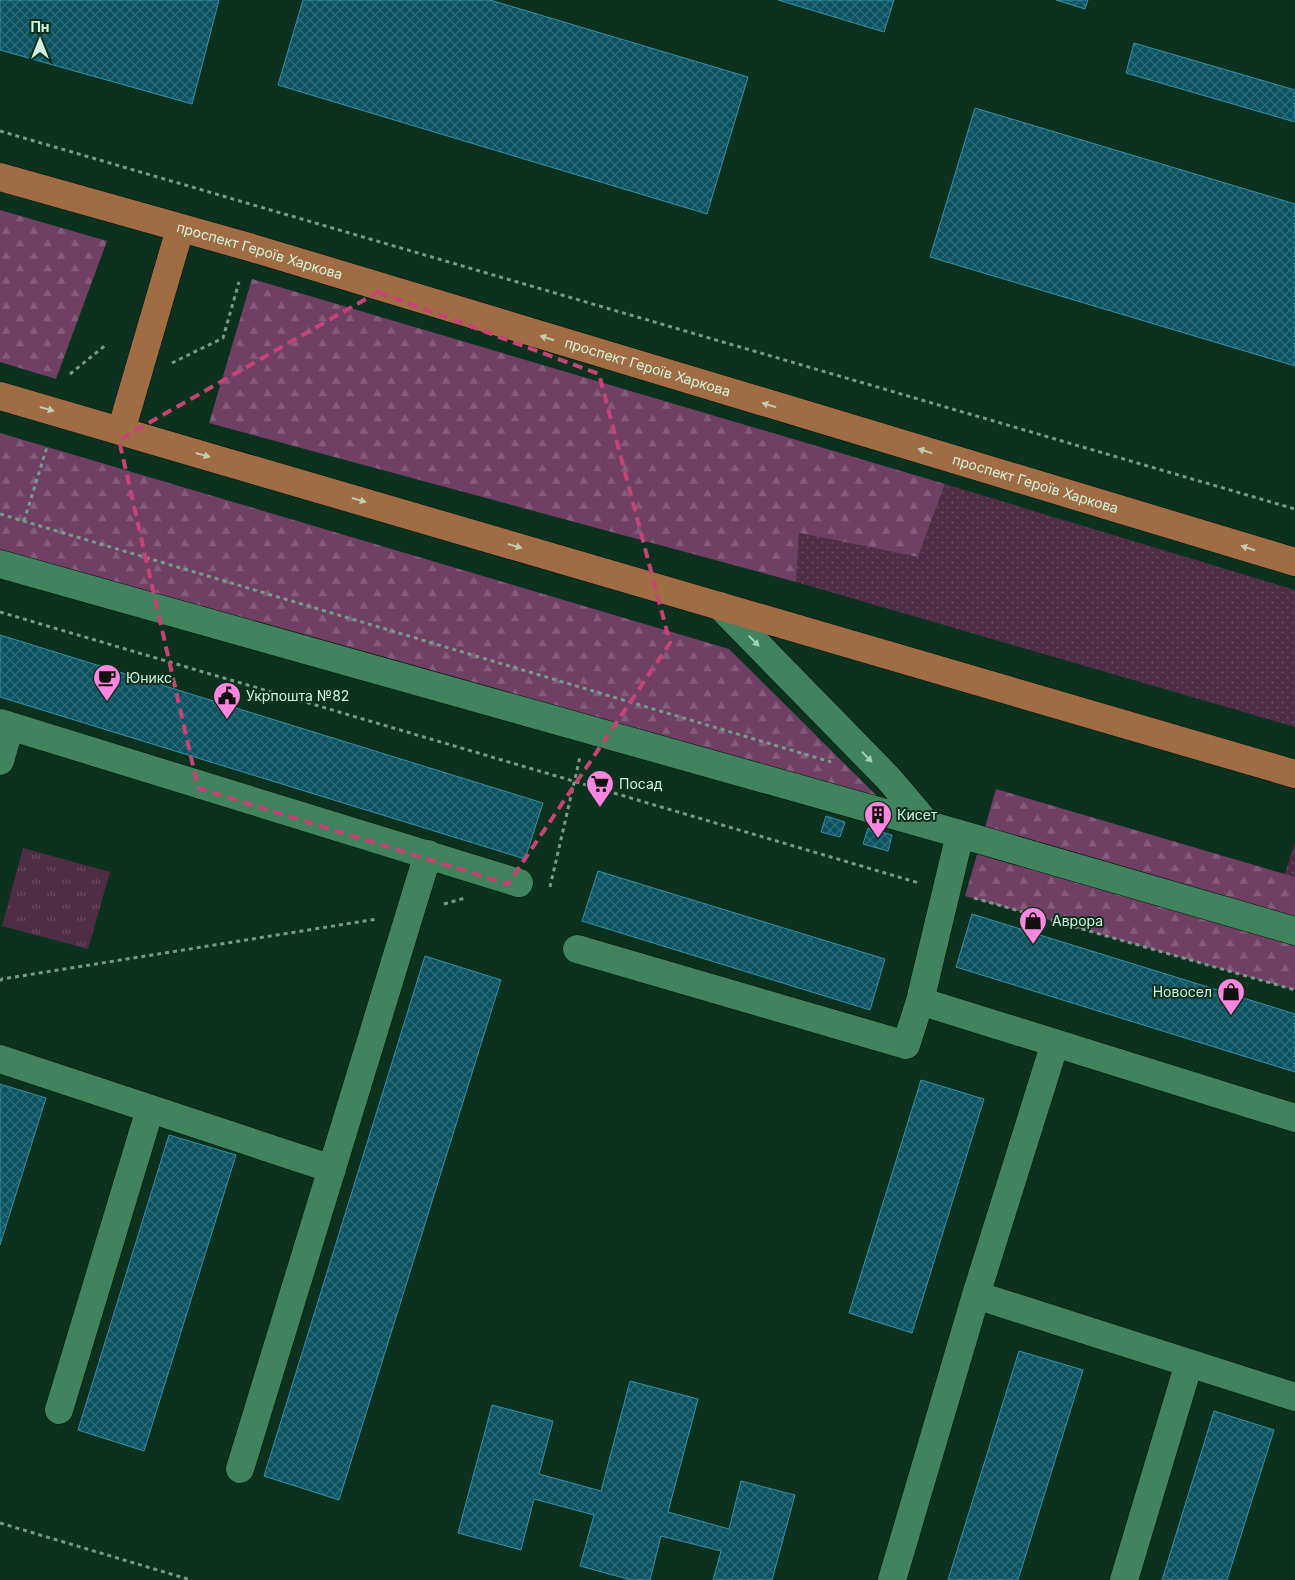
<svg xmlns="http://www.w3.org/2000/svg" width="1295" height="1580" viewBox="0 0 1295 1580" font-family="Inter,sans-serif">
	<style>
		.grass { fill: url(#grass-dots) }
		.forest { fill: url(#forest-firs) }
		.park { fill: url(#park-tufts) }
		.building { fill: url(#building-cross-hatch); stroke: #3390a6 }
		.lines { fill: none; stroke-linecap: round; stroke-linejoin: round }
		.minor-casing { stroke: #03170b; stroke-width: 29 }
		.major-casing { stroke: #03170b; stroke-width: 29 }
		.path { stroke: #789b87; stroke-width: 3; stroke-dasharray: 4 4; stroke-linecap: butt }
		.minor { stroke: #40835d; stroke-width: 28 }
		.major { stroke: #a06c44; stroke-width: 28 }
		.oneway { fill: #c3cbb0 }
		.oneway2 { fill: #a6d2b7 }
		.marked { fill: none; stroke: #c54475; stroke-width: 4; stroke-dasharray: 10 6; stroke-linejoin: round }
		.labels { text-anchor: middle; stroke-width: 4; stroke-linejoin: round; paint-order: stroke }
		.street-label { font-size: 14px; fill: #d2f4de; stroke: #0c311e }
		.poi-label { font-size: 14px; fill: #d2f4de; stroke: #0c311e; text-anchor: start }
	</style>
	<defs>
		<pattern id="grass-dots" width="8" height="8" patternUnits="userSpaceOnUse" patternTransform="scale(1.25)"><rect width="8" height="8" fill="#4e2d45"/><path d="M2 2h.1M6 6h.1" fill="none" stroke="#674c5f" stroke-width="1.8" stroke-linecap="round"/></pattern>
		<pattern id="forest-firs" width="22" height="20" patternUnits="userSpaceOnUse" patternTransform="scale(1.25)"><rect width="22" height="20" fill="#703f64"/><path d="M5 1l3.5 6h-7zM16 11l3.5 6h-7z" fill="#845b7a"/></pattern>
		<pattern id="park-tufts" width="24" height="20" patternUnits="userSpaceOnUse" patternTransform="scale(1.25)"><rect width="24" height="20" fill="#4e2d45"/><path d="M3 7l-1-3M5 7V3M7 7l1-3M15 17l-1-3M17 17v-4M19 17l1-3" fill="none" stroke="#674c5f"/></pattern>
		<pattern id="building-cross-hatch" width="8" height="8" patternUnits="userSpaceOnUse" patternTransform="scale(1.25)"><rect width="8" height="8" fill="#0c5261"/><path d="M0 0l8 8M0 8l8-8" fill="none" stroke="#2e6c77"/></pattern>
	</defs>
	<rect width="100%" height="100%" fill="#0c311e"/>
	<!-- grass -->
	<path class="grass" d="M945,484L1295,590V727L796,582L799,533L918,557Z
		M1295,842V886L1282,883Z"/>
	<!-- forest -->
	<path class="forest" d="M0,210L107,241L56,379L0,362Z
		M252,279L945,484L918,557L799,533L796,582L209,423Z
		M0,433L729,649L878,797L0,550Z
		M996,789L1295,877V990L965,896Z"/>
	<!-- park -->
	<path class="park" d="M23,848L110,872L88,949L2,926Z"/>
	<!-- building -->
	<path class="building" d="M0,0H219L192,104L0,50Z
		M303,0H490L748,77L707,214L278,85Z
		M778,0H894L884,32Z
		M1056,0H1088L1085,9Z
		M1134,43L1295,90V122L1126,73Z
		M975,108L1295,204V366L930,257Z
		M0,635L543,803L525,859L0,697Z
		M826,816L845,822L840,837L821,832Z
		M868,828L892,835L888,851L863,844Z
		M598,871L885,959L870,1010L582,921Z
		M972,914L1295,1014V1072L956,967Z
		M425,956L501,980L339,1500L264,1476Z
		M921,1080L984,1099L912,1333L849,1313Z
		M0,1084L46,1098L0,1245Z
		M169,1135L236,1155L144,1451L78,1430Z
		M1019,1351L1083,1370L1018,1580H948Z
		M630,1381L698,1399L668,1512L729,1529L741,1481L795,1495L772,1580H713L721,1551L661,1536L650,1580H631L580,1566L594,1515L534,1499L521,1550L458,1533L492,1405L553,1421L539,1474L601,1491Z
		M1214,1411L1274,1430L1227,1580H1162Z"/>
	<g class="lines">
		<defs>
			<path id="minor" d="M0,564L960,834L1295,931
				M720,606L889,779L928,825
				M0,723L519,883
				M0,761L10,726
				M960,834L920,1001L1295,1118
				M577,949L906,1045L920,1001
				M1055,1043L976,1295L1295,1397
				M0,1059L332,1169
				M59,1410L150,1109
				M240,1469L428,854
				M892,1580L976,1295
				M1124,1580L1189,1363"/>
			<g id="major">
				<path id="s1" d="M0,177L249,247L1295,562"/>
				<path d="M0,396L1295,774"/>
				<path d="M121,431L180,229"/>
			</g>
		</defs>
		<!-- minor casing -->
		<use href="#minor" class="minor-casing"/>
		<!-- major casing -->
		<use href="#major" class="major-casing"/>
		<!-- path -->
		<path class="path" d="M0,131L1295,509
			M172,363L223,338L239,282
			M70,374L107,344
			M0,514L831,762
			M24,521L47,447
			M0,612L919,883
			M550,887L580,757
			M974,898L1295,990
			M444,904L465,898
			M0,981L2,979L377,919
			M0,1523L191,1580"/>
		<!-- minor -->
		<use href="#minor" class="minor"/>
		<!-- major -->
		<use href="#major" class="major"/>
	</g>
	<!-- one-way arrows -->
	<defs><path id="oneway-solid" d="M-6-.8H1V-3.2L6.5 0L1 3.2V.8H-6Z" transform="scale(1.25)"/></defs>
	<g class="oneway">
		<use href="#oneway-solid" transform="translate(547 338) rotate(-163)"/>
		<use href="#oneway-solid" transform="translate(769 405) rotate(-163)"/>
		<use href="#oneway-solid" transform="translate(47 409) rotate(16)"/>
		<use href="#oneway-solid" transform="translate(925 451) rotate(-163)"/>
		<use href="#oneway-solid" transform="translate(203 455) rotate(16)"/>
		<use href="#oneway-solid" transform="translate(359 500) rotate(16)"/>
		<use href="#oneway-solid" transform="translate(515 546) rotate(16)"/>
		<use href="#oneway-solid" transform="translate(1248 548) rotate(-163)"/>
	</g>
	<g class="oneway2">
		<use href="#oneway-solid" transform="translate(754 641) rotate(46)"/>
		<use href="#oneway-solid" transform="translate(867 757) rotate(46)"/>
	</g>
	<!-- marked area -->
	<path class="marked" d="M378,292L599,374L670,643L508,884L198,788L119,440Z"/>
	<!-- icons -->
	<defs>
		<symbol id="cafe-pin" viewBox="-11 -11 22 30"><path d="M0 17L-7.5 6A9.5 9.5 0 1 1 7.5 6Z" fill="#fe86e1" stroke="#0c311e"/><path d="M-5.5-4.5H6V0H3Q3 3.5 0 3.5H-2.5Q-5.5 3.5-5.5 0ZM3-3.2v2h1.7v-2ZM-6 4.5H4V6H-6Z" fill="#111"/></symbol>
		<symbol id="civic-pin" viewBox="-11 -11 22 30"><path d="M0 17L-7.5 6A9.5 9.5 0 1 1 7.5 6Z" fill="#fe86e1" stroke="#0c311e"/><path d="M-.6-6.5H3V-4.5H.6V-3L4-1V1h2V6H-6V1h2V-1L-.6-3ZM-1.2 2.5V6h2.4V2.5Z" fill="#111"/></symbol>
		<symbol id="supermarket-pin" viewBox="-11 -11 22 30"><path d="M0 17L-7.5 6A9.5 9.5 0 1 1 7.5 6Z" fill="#fe86e1" stroke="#0c311e"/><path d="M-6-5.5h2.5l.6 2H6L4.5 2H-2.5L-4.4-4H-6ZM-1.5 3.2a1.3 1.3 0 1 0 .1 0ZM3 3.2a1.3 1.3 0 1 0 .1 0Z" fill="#111"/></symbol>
		<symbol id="building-pin" viewBox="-11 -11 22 30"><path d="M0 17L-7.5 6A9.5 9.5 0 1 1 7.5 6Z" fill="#fe86e1" stroke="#0c311e"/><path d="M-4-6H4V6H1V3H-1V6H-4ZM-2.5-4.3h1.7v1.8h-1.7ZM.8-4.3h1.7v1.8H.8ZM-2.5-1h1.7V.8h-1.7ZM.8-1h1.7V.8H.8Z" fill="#111"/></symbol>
		<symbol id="shop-pin" viewBox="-11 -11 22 30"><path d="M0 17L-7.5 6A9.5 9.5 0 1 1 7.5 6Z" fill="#fe86e1" stroke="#0c311e"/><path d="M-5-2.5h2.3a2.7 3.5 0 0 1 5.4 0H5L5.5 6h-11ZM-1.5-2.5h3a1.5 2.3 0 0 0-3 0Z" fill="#111"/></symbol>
	</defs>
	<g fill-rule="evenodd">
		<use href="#cafe-pin" x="91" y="662" width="32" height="43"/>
		<use href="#civic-pin" x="211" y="680" width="32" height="43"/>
		<use href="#supermarket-pin" x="584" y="768" width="32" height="43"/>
		<use href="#building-pin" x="862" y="799" width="32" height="43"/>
		<use href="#shop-pin" x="1017" y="905" width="32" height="43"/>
		<use href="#shop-pin" x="1215" y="976" width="32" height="43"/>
	</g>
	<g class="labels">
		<!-- street labels -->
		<g class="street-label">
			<text dy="5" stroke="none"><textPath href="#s1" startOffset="270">проспект Героїв Харкова</textPath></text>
			<text dy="5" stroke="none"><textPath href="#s1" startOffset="675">проспект Героїв Харкова</textPath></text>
			<text dy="5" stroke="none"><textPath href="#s1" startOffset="1080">проспект Героїв Харкова</textPath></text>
		</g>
		<!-- poi labels -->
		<g class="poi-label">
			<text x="126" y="683">Юникс</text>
			<text x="246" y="701">Укрпошта №82</text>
			<text x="619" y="789">Посад</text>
			<text x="897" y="820">Кисет</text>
			<text x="1052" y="926">Аврора</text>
			<text x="1212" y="997" text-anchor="end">Новосел</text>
		</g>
	</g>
	<!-- north arrow -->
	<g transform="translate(40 40)" stroke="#0c311e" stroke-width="4" paint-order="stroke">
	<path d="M0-4L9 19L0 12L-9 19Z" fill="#d2f4de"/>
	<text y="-8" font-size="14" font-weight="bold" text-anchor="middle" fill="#d2f4de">Пн</text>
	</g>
</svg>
